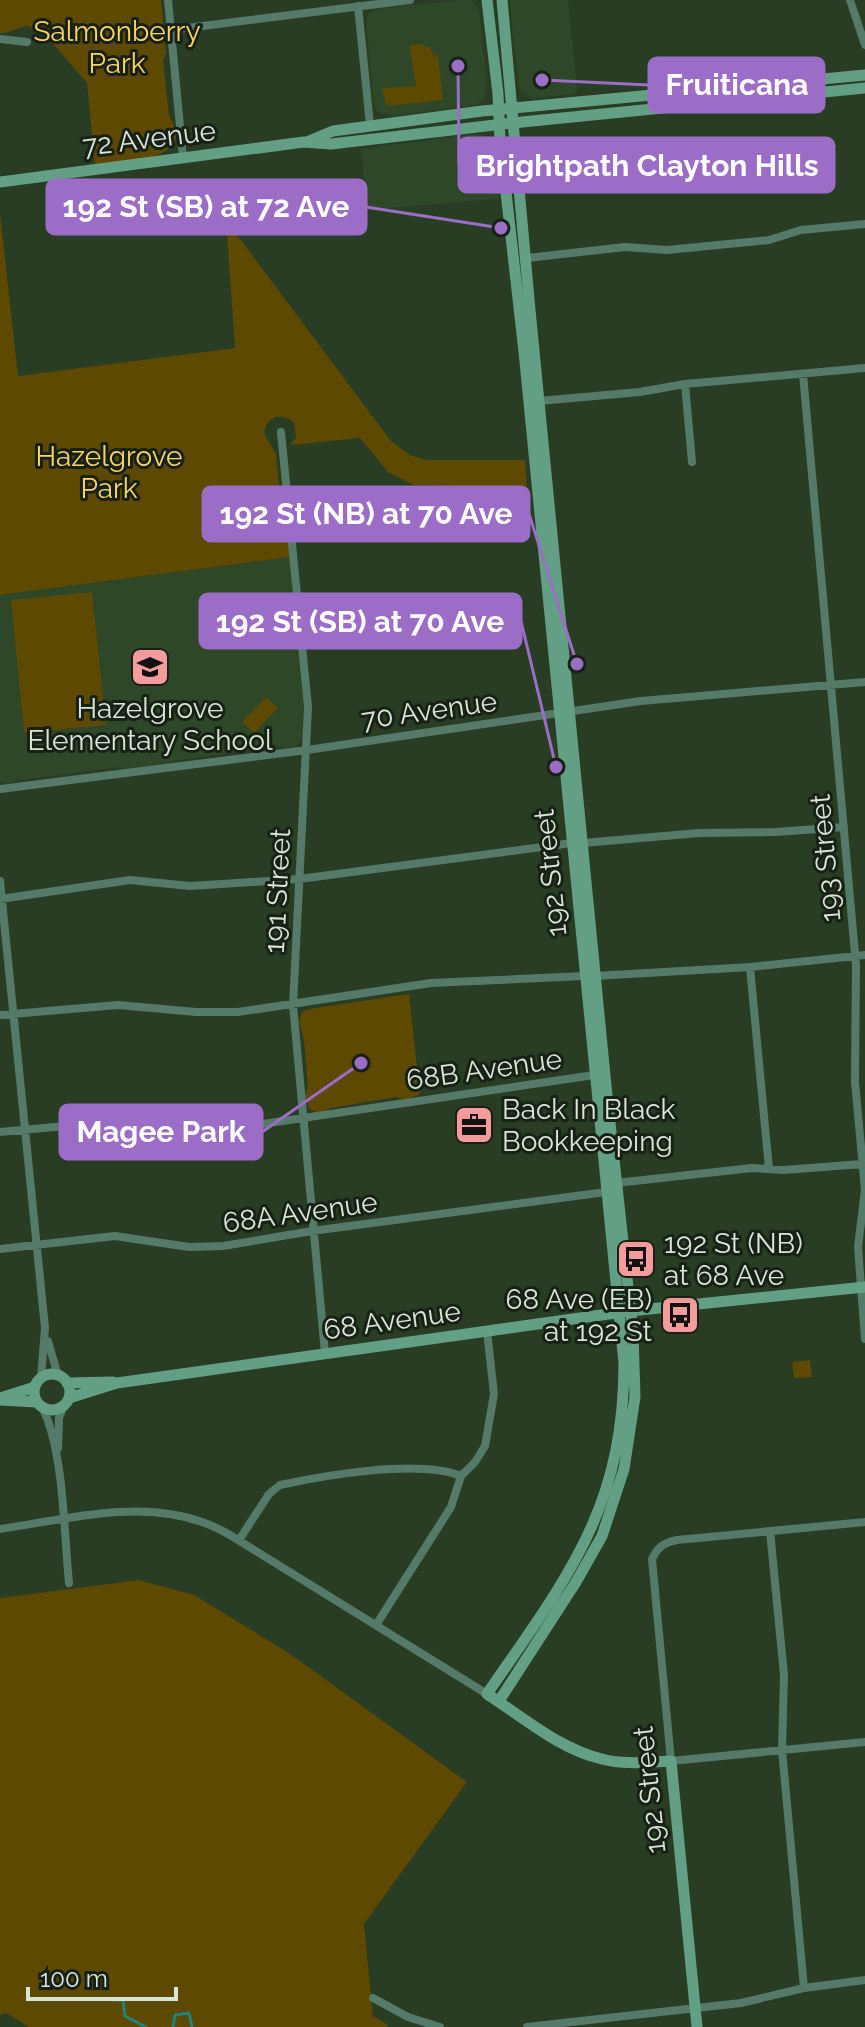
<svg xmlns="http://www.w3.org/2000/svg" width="865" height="2027" viewBox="0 0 865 2027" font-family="Raleway,sans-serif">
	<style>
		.built { fill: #2e4728 }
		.green { fill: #5d4900 }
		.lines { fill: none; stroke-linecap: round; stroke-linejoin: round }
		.stream { stroke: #20847d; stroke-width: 3 }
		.street { stroke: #557a69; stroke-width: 8 }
		.secondary { stroke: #639f84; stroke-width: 11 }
		.labels { text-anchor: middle; stroke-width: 6; stroke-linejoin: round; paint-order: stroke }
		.park-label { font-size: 28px; fill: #fbd561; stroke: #182116 }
		.street-label { font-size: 28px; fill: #d9e6d6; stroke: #182116 }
		.poi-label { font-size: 28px; fill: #d9e6d6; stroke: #182116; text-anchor: start }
		.leader { fill: none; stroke: #9c6dc7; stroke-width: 3 }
		.callout-dot { fill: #9c6dc7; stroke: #182116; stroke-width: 3 }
		.callout { fill: #9c6dc7; stroke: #9c6dc7; stroke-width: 3 }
		.callout-label { font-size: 30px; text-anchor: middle; font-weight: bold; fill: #fff }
	</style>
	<rect width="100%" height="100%" fill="#283d24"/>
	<!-- built -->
	<path class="built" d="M460,0H472L479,9L487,86L484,100L475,105L392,116L379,113L374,106L366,22L368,14L378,9Z
		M509,0H568L577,89L574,94L532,98L520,91Z
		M476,134L486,136L493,144L499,199L367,210L361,149Z
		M290,557L295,646L299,654L303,700V737L297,746L284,749L276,746L174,761L167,764L129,770L119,767L20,780L7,784L0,782V595Z"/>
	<!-- green -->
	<path class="green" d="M0,0H161L166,54L163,60L169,116C200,162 121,162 95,165L87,83L43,32L40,34C26,17 17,33 0,33Z
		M424,44V47H430L434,56L438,55L443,100L388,106L385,103L382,88L416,86L409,45Z
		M0,213L18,376L235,348L226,220L391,441L410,455L426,460H525L527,488L413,485L388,472L360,438L290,445L296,437L294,423C282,411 267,416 264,433L276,454L284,537L288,544L290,557L0,595Z
		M92,592L106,725L24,733L11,600Z
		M266,697L278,708L254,733L242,722Z
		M409,994L420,1094C410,1098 407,1102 396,1097L331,1108L320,1113L309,1109L305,1094L308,1088L304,1040L299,1022L302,1012L309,1009Z
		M810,1360L812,1377L794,1378L792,1362Z
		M139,1580L194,1595L289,1653L467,1782L364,1924L373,2016L388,2025L387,2027H29L6,2013L0,2015V1598Z"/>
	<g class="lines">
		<!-- stream -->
		<path class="stream" d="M113,2000H123L125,2016L146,2027
			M173,2027L175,2015L189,2013L192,2027"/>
		<!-- street -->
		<path class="street" d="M168,0L183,158
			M850,0L865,45
			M358,6L370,125
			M171,30L410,0
			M0,39L27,42
			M527,258L625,247L667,250L769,240L801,230L865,224
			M803,374L856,965L855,1082L865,1190L858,1247L865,1339
			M685,384L692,462
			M539,401L640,392L685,384L865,368
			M281,432L308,707L293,1005L325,1353
			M0,789L307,750L641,701L865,682
			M583,843L699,833L776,832L844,827
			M0,881L45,1328L41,1378
			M0,899L130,880L190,886L299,879L572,843
			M750,967L769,1169
			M595,976L750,967L865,955
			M0,1015L118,1005L196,1012H238L431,983L584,976
			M0,1132L108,1122L168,1133L195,1134L594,1075
			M616,1183L752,1168L784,1170L862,1164
			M0,1249L115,1236L189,1247L223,1246L312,1231L606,1192
			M48,1341L58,1376
			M42,1407C64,1450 64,1534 69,1583
			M58,1448L59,1418L64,1405
			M865,1522L677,1540C663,1543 658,1547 652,1559L671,1761L865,1742
			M0,1529C77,1518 159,1493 230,1535L487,1694
			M770,1531L784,1675L782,1750L804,1988
			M239,1540L269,1494L280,1485C327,1475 418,1459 461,1476
			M376,1625L451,1507L461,1476L475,1462L485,1446L494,1394L487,1331
			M373,1998L408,2017L440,2027
			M527,2027L741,2003L804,1988L865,1980"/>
		<!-- secondary -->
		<path class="secondary" d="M487,0L498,94L500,139L524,352L624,1363C624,1510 566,1579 487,1694C523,1717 559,1749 602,1759C624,1765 648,1762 671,1761L697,2027
			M309,141L333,131L482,111L865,75
			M0,182L304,142L331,144L512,123L865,88
			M34 1392a18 18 0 1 1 36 0a18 18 0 1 1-36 0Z
			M67,1383L113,1382
			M0,1398L35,1387
			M69,1398L117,1383L630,1311L865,1287
			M0,1400L37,1402
			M499,1701L576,1582L602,1536L624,1469L635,1397L633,1333L606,1086L530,310L502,0"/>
	</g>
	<!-- icons -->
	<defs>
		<symbol id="school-square" viewBox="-11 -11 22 22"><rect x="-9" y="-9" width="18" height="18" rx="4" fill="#f59b9d" stroke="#182116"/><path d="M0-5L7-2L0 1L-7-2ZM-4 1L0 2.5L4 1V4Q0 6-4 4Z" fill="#111"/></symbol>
		<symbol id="office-square" viewBox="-11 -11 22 22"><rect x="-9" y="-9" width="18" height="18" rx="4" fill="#f59b9d" stroke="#182116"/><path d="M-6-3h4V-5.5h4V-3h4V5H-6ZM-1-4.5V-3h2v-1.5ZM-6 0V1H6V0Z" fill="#111"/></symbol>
		<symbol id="bus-square" viewBox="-11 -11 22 22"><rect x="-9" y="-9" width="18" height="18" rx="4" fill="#f59b9d" stroke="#182116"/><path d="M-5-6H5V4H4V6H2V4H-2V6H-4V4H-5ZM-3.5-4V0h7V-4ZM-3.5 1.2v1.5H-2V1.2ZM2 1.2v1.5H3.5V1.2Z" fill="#111"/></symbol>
	</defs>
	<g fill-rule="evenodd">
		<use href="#school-square" x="128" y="645" width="44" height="44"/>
		<use href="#office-square" x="452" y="1103" width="44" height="44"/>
		<use href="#bus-square" x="614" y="1237" width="44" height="44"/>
		<use href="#bus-square" x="658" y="1293" width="44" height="44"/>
	</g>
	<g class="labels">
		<!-- park labels -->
		<g class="park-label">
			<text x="117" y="41">Salmonberry<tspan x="117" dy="32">Park</tspan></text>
			<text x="109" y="466">Hazelgrove<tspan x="109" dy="32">Park</tspan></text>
		</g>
		<!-- street labels -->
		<g class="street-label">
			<text transform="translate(149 138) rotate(-7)" y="10">72 Avenue</text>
			<text transform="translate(429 710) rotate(-8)" y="10">70 Avenue</text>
			<text transform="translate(825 858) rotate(-95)" y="10">193 Street</text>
			<text transform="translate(550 873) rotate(-96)" y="10">192 Street</text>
			<text transform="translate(277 891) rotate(-87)" y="10">191 Street</text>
			<text transform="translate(484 1069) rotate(-8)" y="10">68B Avenue</text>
			<text transform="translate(300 1212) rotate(-8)" y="10">68A Avenue</text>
			<text transform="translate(392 1320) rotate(-8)" y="10">68 Avenue</text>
			<text transform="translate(649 1790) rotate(-96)" y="10">192 Street</text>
		</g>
		<!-- poi labels -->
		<g class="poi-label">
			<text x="150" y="718" text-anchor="middle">Hazelgrove<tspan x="150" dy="32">Elementary School</tspan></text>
			<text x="502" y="1119">Back In Black<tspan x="502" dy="32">Bookkeeping</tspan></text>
			<text x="664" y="1253">192 St (NB)<tspan x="664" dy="32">at 68 Ave</tspan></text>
			<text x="652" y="1309" text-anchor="end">68 Ave (EB)<tspan x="652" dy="32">at 192 St</tspan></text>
		</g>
	</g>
	<!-- callouts -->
	<path class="leader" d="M542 80L649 85M458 66L459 165M501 228L366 207M577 664L529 514M556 767L521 621M361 1063L262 1132"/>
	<g class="callout-dot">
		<circle cx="542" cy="80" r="8"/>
		<circle cx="458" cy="66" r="8"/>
		<circle cx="501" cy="228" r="8"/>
		<circle cx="577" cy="664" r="8"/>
		<circle cx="556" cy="767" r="8"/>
		<circle cx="361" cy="1063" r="8"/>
	</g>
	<g class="callout">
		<rect x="649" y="58" width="175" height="54" rx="8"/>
		<rect x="459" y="138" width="375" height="54" rx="8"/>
		<rect x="47" y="180" width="319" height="54" rx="8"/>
		<rect x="203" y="487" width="326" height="54" rx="8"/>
		<rect x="200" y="594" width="321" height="54" rx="8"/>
		<rect x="60" y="1105" width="202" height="54" rx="8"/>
	</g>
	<g class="callout-label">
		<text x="737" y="95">Fruiticana</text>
		<text x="647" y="176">Brightpath Clayton Hills</text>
		<text x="206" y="217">192 St (SB) at 72 Ave</text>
		<text x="366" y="524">192 St (NB) at 70 Ave</text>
		<text x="360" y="632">192 St (SB) at 70 Ave</text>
		<text x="161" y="1142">Magee Park</text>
	</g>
	<!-- scale -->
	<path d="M28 1987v12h148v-12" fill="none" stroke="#d9e6d6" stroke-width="4"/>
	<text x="40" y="1987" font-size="24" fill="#d9e6d6" stroke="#182116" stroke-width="6" paint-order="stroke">100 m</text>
</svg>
